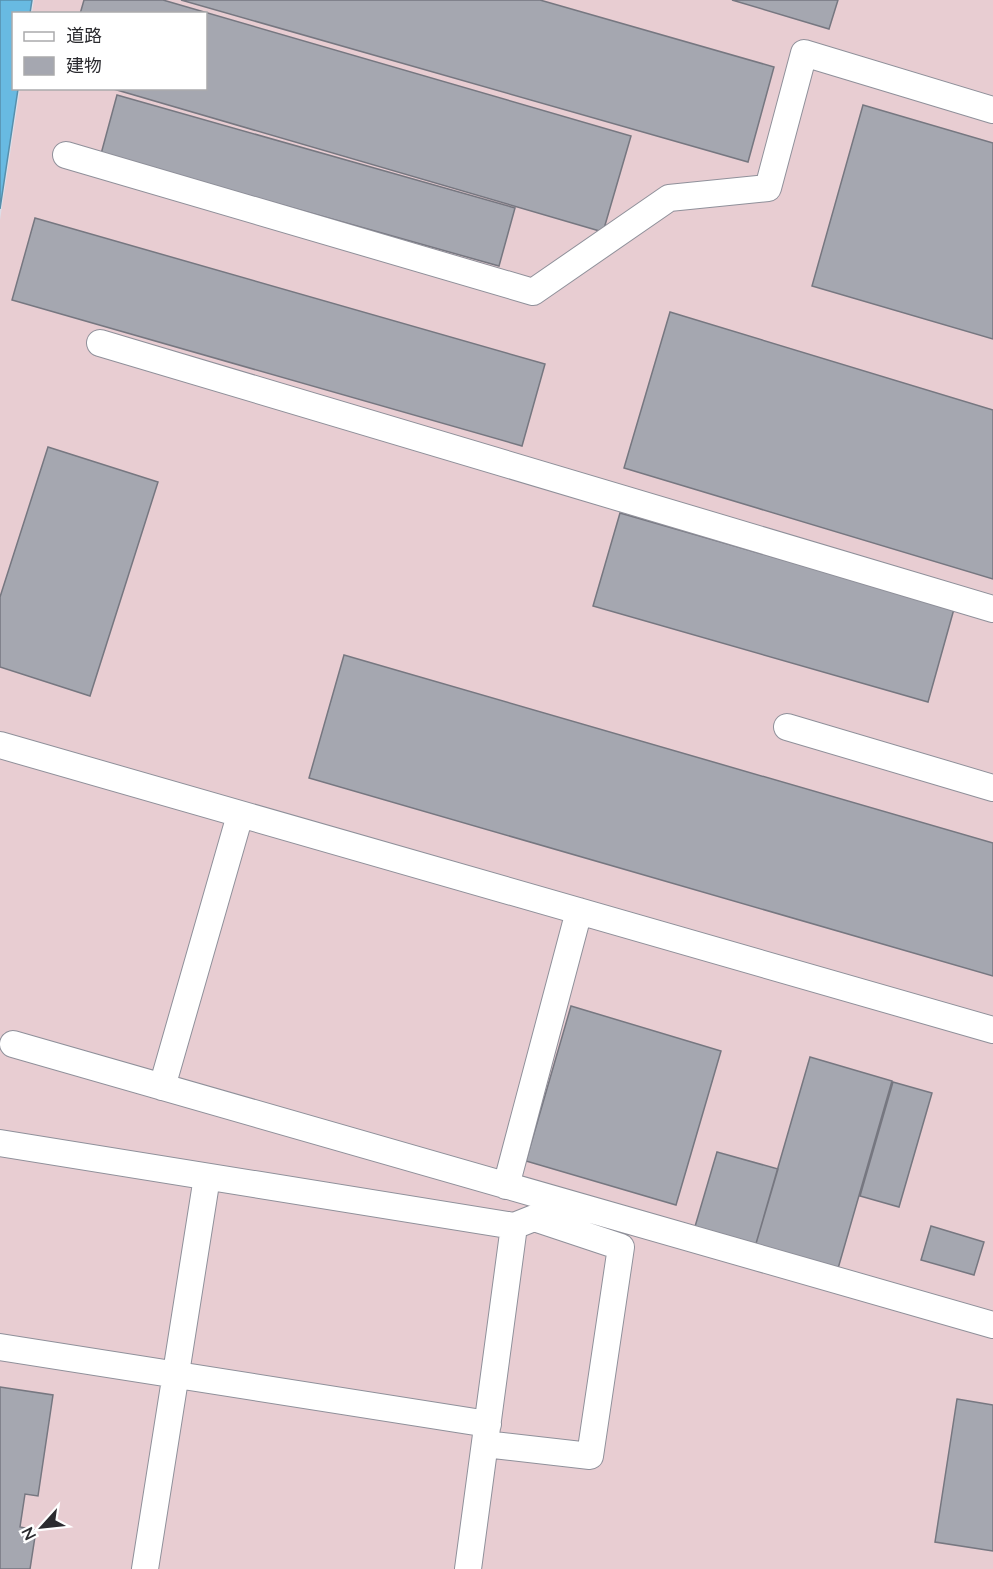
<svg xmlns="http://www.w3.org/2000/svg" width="993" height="1569" viewBox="0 0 993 1569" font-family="Lato,'Noto Sans JP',sans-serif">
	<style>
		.industrial { fill: #e8cdd2 }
		.water { fill: #68bae2; stroke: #568fac; stroke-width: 1.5 }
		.building { fill: #a5a7b0; stroke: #767780; stroke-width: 1.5 }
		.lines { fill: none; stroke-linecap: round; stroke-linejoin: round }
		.minor-casing { stroke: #8f909a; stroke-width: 28 }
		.minor { stroke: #fff; stroke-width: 26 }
	</style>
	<rect width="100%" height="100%" fill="#dcdee8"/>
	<!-- industrial -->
	<path class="industrial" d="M34,0H993V1569H0V220L20,89L206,88V14L32,13Z"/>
	<!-- water -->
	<path class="water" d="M0,0H32L30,13L14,14V88L18,89L0,209Z"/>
	<!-- building -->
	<path class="building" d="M84,0H163L631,136L603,232L110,88H206V14H80Z
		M181,0H540L774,67L748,162Z
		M732,0H838L829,29Z
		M117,95L515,208L499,266L101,154Z
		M863,105L993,143V339L812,286Z
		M35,218L545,364L522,446L12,300Z
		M670,312L993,410V579L624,468Z
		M48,447L158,482L90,696L0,667V597Z
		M620,513L954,609L928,702L593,606Z
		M344,655L993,843V976L309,778Z
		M571,1006L721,1051L676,1205L526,1161Z
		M810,1057L892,1081L837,1272L755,1247Z
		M893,1082L932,1093L899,1207L860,1196Z
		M717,1152L778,1169L755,1247L694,1230Z
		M931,1226L984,1242L974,1275L921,1260Z
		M0,1387L53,1395L38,1496L25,1494L20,1527L36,1530L30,1569H0Z
		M957,1399L993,1405V1551L935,1542Z"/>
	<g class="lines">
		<defs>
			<path id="minor" d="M66,155L533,292L669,198L768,188L804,53L993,110
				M100,343L993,609
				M787,727L993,788
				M0,745L993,1030
				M13,1044L993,1325
				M162,1087L238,822
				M0,1143L514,1226L534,1218L621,1247L590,1456L485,1444
				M506,1186L579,911
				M0,1347L488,1424
				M145,1569L207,1177
				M468,1569L514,1226"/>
		</defs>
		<!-- minor casing -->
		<use href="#minor" class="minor-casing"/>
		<!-- minor -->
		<use href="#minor" class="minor"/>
	</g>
	<!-- legend -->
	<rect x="12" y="12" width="195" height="78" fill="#ffffff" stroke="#aaaaac" stroke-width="1.5"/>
	<rect x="24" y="32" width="30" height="9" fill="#ffffff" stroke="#aaaaac" stroke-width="1.5"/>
	<text x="66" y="42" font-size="18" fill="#2b2b2f">道路</text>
	<rect x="24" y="57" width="30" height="18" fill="#a5a7b0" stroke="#aaaaac" stroke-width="1.5"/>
	<text x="66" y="72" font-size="18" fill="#2b2b2f">建物</text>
	<!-- north arrow -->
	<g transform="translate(42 1527) rotate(243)" stroke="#ffffff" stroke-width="4.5" paint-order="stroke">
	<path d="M0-4.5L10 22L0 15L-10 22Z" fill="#2b2b2f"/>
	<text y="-9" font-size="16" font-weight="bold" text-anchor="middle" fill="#2b2b2f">N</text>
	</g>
</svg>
